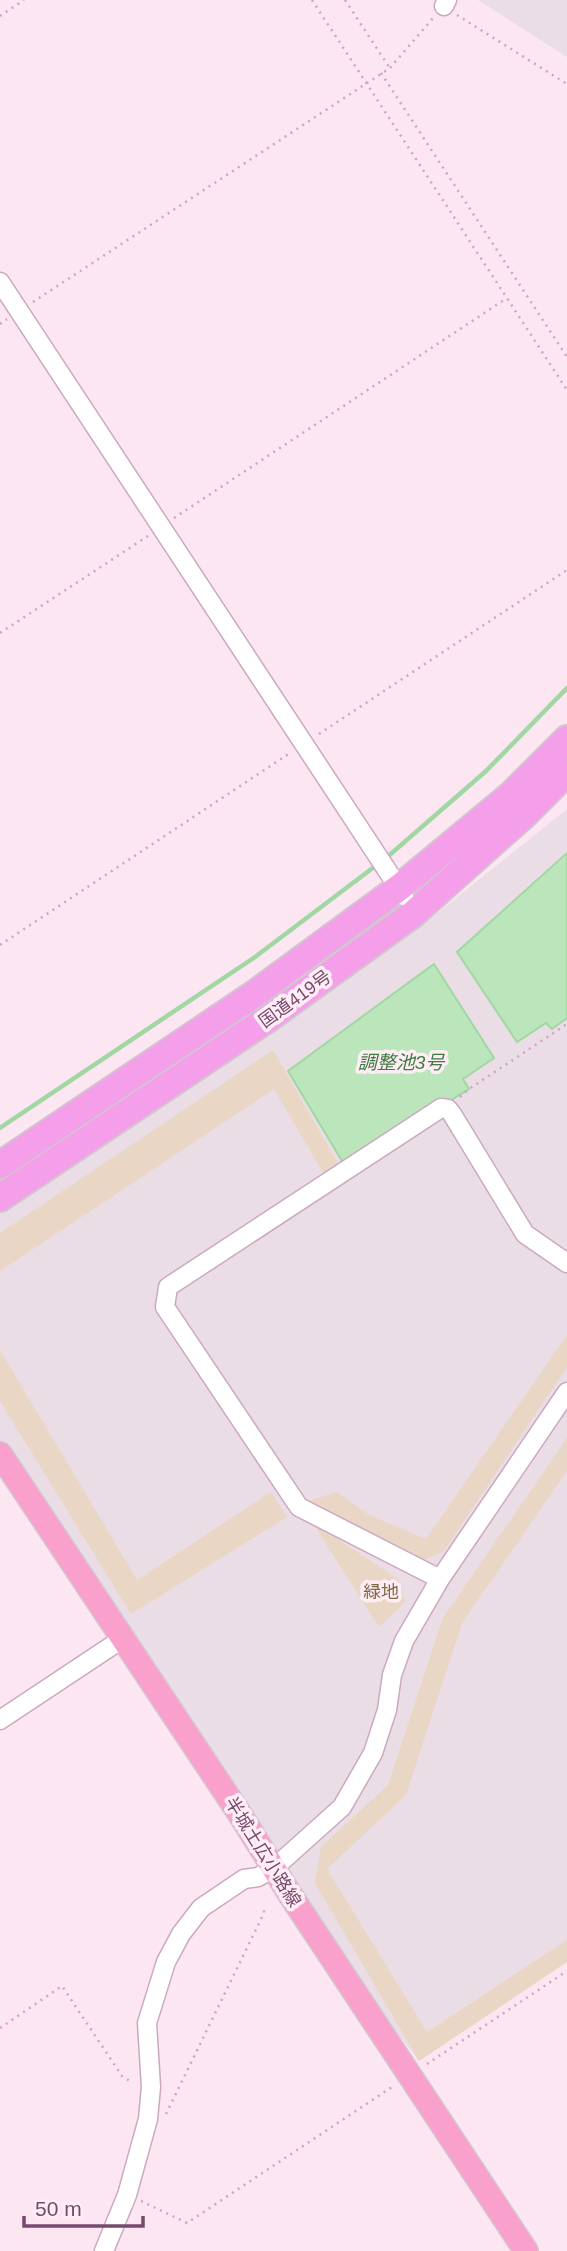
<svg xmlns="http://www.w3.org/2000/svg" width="567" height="2251" viewBox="0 0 567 2251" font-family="Arial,'Noto Sans JP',sans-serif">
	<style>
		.industrial { fill: #eadde6 }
		.green { fill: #ead6c5 }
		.water { fill: #bbe6bb; stroke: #a1d7a3; stroke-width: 2 }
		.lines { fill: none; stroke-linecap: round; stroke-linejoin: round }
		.stream { stroke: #a1d7a3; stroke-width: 4.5 }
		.minor-casing { stroke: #cba9c1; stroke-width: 21 }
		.major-casing { stroke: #d3c5d0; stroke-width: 26 }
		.highway-casing { stroke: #d3c5d0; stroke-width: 30 }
		.path { stroke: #d6a1c8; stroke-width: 2.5; stroke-dasharray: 2 5; stroke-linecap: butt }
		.minor { stroke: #fff; stroke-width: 18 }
		.major { stroke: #faa0cc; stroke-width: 23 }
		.highway { stroke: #f59ee9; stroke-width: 26 }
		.labels { text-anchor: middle; stroke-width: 7; stroke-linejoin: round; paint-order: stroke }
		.street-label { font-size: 18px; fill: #754b6c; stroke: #ffedf6 }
		.park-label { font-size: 18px; fill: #816845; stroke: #ffedf6 }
		.water-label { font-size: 19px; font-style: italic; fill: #3f7b41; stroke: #ffedf6 }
	</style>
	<rect width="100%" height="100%" fill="#fce6f1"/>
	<!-- industrial -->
	<path class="industrial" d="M478,0H567V57Z
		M567,809V1962L419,2061L291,1896L0,1441V1208L416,930Z"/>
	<!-- green -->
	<path class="green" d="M273,1050L340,1167L325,1176L274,1089L0,1271V1233Z
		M567,1335V1367L444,1551L422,1561L359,1532L309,1501L336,1492L371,1516L426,1539Z
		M0,1350L137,1580L271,1492L287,1517L131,1614L0,1401Z
		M567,1438V1471L462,1623L406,1795L327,1869L427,2032L567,1940V1962L419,2061L315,1883L321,1847L388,1785L443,1618Z
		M312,1522L398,1579L405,1602L379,1627Z"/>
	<!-- water -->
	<path class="water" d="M567,853V1018L552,1029L546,1023L517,1042L457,952Z
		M434,964L494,1058L463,1079L469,1089L345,1166L288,1071Z"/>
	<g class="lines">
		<!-- stream -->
		<path class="stream" d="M385,859L486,771L567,688
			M0,1128L255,957L378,864"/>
		<defs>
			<path id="minor" d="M444,6L447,0
				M0,282L404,896
				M440,1579L299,1507L165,1307L168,1287L441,1108L448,1109L452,1114L525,1234L567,1263
				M0,1720L122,1639
				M104,2251L127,2195L148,2119L151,2087L147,2023L166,1962L181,1934L201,1908L244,1879L258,1877L274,1868L342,1807L373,1753L387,1710L392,1675L404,1641L440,1579L567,1392"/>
			<path id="major" d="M0,1454L241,1816L291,1896L526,2251"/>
			<path id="highway" d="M0,1165L253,995L400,887L511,795L567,739
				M0,1198L269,1018L413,914L524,815L567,772"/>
		</defs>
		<!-- minor casing -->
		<use href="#minor" class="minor-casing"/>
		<!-- major casing -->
		<use href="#major" class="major-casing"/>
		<!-- highway casing -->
		<use href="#highway" class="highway-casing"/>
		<!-- path -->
		<path class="path" d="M312,0L567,390
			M345,0L389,67
			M457,15L567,84
			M0,16L24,0
			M381,73L567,357
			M33,302L390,68L434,17
			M0,324L7,319
			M174,518L507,298
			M0,633L148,536
			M319,734L567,570
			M0,945L290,753
			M460,1097L469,1089L567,1024
			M0,2028L62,1986L122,2076L133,2083
			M427,2064L567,1971
			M166,2114L264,1913V1907
			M141,2201L187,2223L395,2085"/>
		<!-- minor -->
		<use href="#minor" class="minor"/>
		<!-- major -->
		<use href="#major" class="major"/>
		<!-- highway -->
		<use href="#highway" class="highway"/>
	</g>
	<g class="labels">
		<!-- street labels -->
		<g class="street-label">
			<text transform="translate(295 999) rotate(-36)" y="6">国道419号</text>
			<text transform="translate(263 1852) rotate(58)" y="6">半城土広小路線</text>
		</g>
		<!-- park labels -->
		<g class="park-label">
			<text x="381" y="1598">緑地</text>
		</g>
		<!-- water labels -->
		<g class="water-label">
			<text x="401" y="1069">調整池3号</text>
		</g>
	</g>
	<!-- scale -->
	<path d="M24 2216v10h119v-10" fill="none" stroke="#754b6c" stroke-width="3.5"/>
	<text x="35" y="2216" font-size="21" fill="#754b6c" stroke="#ffedf6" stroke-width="5" paint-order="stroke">50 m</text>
</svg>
